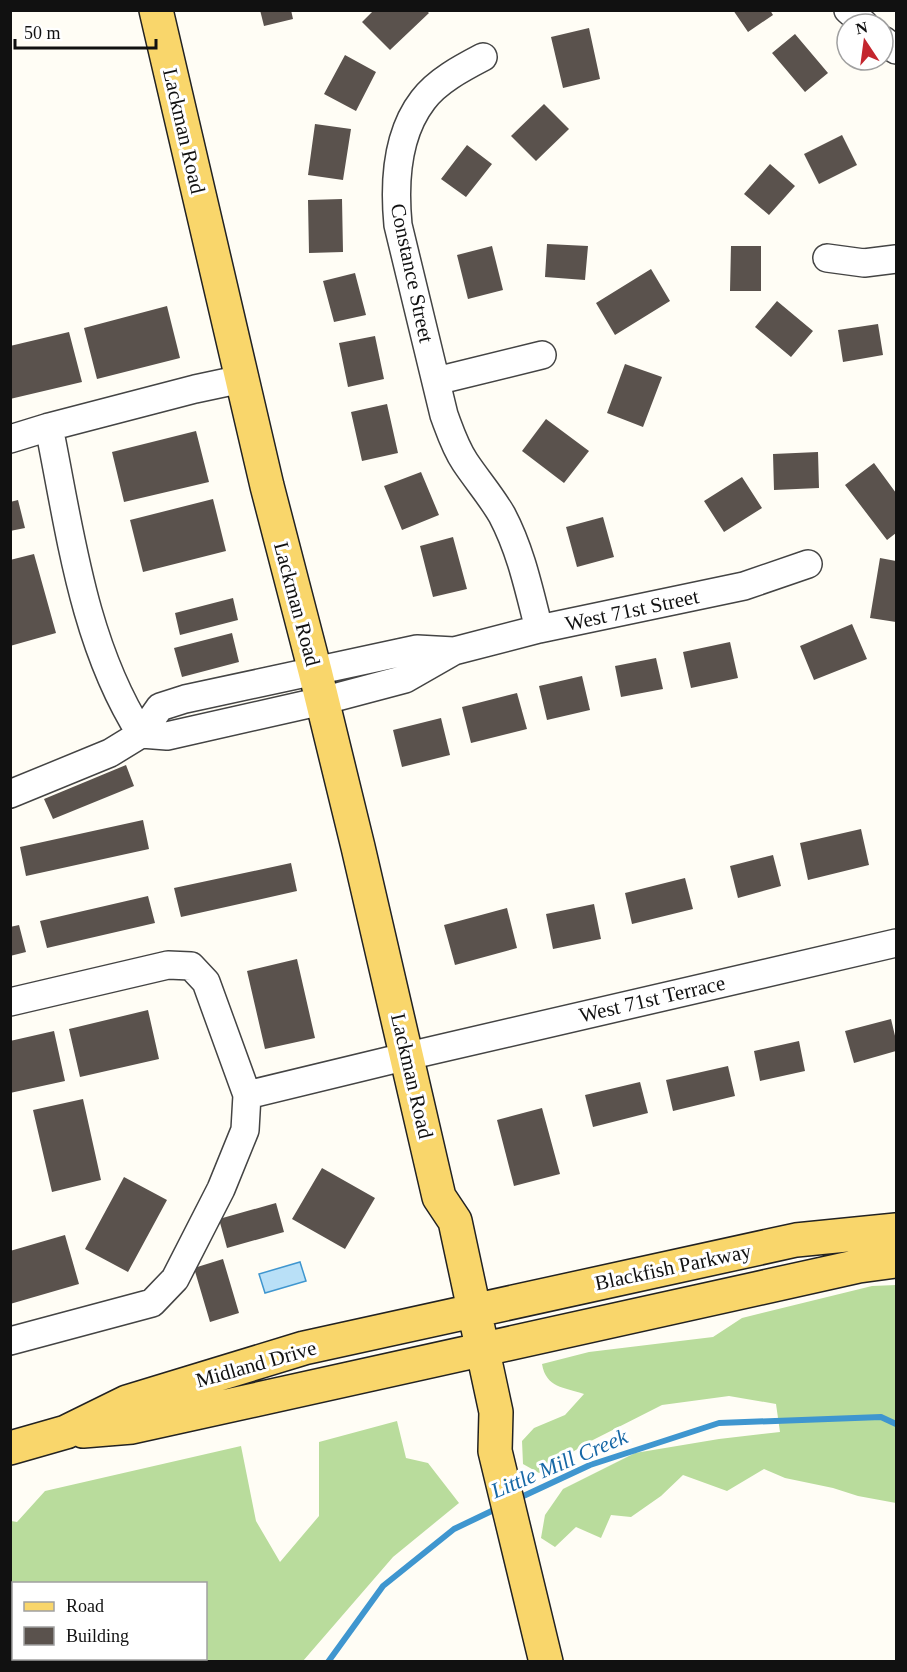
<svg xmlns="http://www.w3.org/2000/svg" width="907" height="1672" viewBox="0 0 907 1672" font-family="Georgia,serif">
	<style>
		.forest { fill: #b9dc9c }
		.water { fill: #b9e0f7; stroke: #3f96cf; stroke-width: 1.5 }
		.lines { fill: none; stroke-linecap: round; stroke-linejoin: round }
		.stream { stroke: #3f96cf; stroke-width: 6 }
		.building { fill: #5a524d }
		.minor-casing { stroke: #444; stroke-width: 30 }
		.major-casing { stroke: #222; stroke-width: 36 }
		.minor { stroke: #fff; stroke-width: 27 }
		.major { stroke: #f9d66b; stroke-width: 33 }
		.labels { text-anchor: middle; stroke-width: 6; stroke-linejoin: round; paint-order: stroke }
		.street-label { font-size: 21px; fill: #111; stroke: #fff }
		.water-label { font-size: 22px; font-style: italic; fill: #1768a6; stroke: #fff }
	</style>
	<rect width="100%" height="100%" fill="#fffdf5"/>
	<!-- forest -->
	<path class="forest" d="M896,1285V1503L858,1496L833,1488L785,1478L764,1469L727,1491L683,1475L661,1496L631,1517L611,1515L601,1538L576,1527L555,1547L541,1538L545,1515L563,1489L635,1453L719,1439L780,1432L776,1404L729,1396L662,1405L587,1443L539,1473L523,1464L522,1441L534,1428L565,1415L584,1394C564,1387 546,1388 542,1364L589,1352L713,1337L742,1318L872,1286Z
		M397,1421L406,1458L428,1463L459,1503L393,1557L303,1661H113L114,1658H206V1584H14L13,1614L11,1616V1521L17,1522L45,1491L241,1446L256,1521L280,1562L319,1516V1442Z"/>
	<!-- water -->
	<path class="water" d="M300,1262L306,1281L265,1293L259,1274Z"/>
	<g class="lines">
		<!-- stream -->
		<path class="stream" d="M517,1499L590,1465L719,1423L881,1417L896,1424
			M328,1662L383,1586L454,1529L500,1507"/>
	</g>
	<!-- building -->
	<path class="building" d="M260,10H291L293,19L264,26Z
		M374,10H426L429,13L390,50L362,22Z
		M733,10H770L773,15L748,32Z
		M589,28L600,79L563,88L551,37Z
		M795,34L828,73L805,92L772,53Z
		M345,55L376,72L356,111L324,94Z
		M544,104L569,129L536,161L511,136Z
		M315,124L351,129L343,180L308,175Z
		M842,135L857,165L819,184L804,154Z
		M467,145L492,164L466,197L441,179Z
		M770,164L795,186L769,215L744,194Z
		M342,199L343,252L309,253L308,200Z
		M547,244L588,246L585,280L545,277Z
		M492,246L503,290L468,299L457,255Z
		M731,246H761V291H730Z
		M651,269L670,301L615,335L596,303Z
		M355,273L366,315L334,322L323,281Z
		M777,301L813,331L791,357L755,327Z
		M167,306L180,358L97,379L84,328Z
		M878,324L883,355L843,362L838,330Z
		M69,332L82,382L10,399V346Z
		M375,336L384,379L348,387L339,343Z
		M625,364L662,377L643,427L607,413Z
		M387,404L398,453L362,461L351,412Z
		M546,419L589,451L564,483L522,451Z
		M196,431L209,482L124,502L112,452Z
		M818,452L819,488L774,490L773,454Z
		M874,463L896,493V533L887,540L845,485Z
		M421,472L439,515L402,530L384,486Z
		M742,477L762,508L724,532L704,501Z
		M213,499L226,551L143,572L130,520Z
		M18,500L25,528L10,531V502Z
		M603,517L614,557L577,567L566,527Z
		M453,537L467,589L433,597L420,546Z
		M34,554L56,633L10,646V560Z
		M880,558L896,561V622L870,618Z
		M233,598L238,620L180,635L175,613Z
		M852,624L867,659L814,680L800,646Z
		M232,633L239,662L182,677L174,648Z
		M730,642L738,678L691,688L683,652Z
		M656,658L663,689L621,697L615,666Z
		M582,676L590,710L547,720L539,686Z
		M517,693L527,729L471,743L462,707Z
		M441,718L450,755L402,767L393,730Z
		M126,765L134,786L53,819L44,799Z
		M143,820L149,849L26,876L20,847Z
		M861,829L869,865L808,880L800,843Z
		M773,855L781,886L738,898L730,866Z
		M291,863L297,891L181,917L174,888Z
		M685,878L693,909L632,924L625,893Z
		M148,896L155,923L47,948L40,921Z
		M594,904L601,939L553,949L546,914Z
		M507,908L517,948L455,965L444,925Z
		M19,925L26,952L10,956V927Z
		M297,959L315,1038L265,1049L247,971Z
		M148,1010L159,1059L80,1077L69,1029Z
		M891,1019L896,1040V1051L854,1063L845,1031Z
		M54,1031L65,1081L10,1093V1041Z
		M799,1041L805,1071L760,1081L754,1051Z
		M728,1066L735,1096L673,1111L666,1080Z
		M640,1082L648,1113L593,1127L585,1095Z
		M83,1099L101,1180L52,1192L33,1110Z
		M542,1108L560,1174L514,1186L497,1120Z
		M322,1168L375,1198L345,1249L292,1219Z
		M124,1177L167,1200L128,1272L85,1249Z
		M276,1203L284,1232L227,1248L219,1219Z
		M65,1235L79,1284L10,1304V1251Z
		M223,1259L239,1313L210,1322L194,1268Z"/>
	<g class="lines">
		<defs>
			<path id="minor" d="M848,10L864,24
				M883,40L896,50
				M483,57C462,68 437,81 423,100C396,135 394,183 398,225L444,415C450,431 455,447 465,462C477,480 491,496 502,515C521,551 529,590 539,629
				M827,258L864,263L896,259
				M436,381L542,355
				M49,427C70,531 83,643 141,734
				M10,439L49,427L195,389L242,379
				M141,734L167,736L322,701L405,679L454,651L539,629L744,586L808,564
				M10,794L110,753L141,734L160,707L185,699L417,649L454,651
				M10,1002L168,965L191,966L206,982L247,1095L245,1130L221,1189L175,1279L152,1303L10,1341
				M247,1095L408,1056L896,943"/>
			<path id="major" d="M156,10L267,486L315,671L358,847L439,1197L455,1221L496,1412L495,1451L546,1662
				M83,1431L132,1427L859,1266L896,1261
				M10,1448L66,1432L127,1402L304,1348L796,1240L896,1230"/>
		</defs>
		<!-- minor casing -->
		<use href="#minor" class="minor-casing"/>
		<!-- major casing -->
		<use href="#major" class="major-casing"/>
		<!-- minor -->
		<use href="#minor" class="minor"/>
		<!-- major -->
		<use href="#major" class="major"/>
	</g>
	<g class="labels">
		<!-- street labels -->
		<g class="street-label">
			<text transform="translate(184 131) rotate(77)" y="7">Lackman Road</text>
			<text transform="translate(412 273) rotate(78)" y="7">Constance Street</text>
			<text transform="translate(297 604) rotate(75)" y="7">Lackman Road</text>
			<text transform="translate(632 610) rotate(-12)" y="7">West 71st Street</text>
			<text transform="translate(652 999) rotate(-13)" y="7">West 71st Terrace</text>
			<text transform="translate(412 1076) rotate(77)" y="7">Lackman Road</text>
			<text transform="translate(673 1267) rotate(-12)" y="7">Blackfish Parkway</text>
			<text transform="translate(256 1364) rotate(-16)" y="7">Midland Drive</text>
		</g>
		<!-- water labels -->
		<g class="water-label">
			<text transform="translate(559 1463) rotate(-23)" y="8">Little Mill Creek</text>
		</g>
	</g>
	<!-- border -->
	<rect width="907" height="1672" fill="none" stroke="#111111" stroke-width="24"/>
	<!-- legend -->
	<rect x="12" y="1582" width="195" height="78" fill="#ffffff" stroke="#a0a0a0" stroke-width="1.5"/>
	<rect x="24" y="1602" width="30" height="9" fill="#f9d66b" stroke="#a0a0a0" stroke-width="1.5"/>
	<text x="66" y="1612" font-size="18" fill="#111111">Road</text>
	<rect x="24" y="1627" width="30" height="18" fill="#5a524d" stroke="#a0a0a0" stroke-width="1.5"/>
	<text x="66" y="1642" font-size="18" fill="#111111">Building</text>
	<!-- north arrow -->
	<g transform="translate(865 42) rotate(347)"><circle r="28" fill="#ffffff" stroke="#a0a0a0" stroke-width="1.5"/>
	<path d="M0-4.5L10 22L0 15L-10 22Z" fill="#c4262e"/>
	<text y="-9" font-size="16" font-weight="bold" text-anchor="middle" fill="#111111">N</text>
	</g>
	<!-- scale -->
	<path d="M15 39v9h141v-9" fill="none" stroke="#111111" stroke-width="3"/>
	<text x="24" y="39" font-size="18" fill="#111111" stroke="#ffffff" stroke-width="4.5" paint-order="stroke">50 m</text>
</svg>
